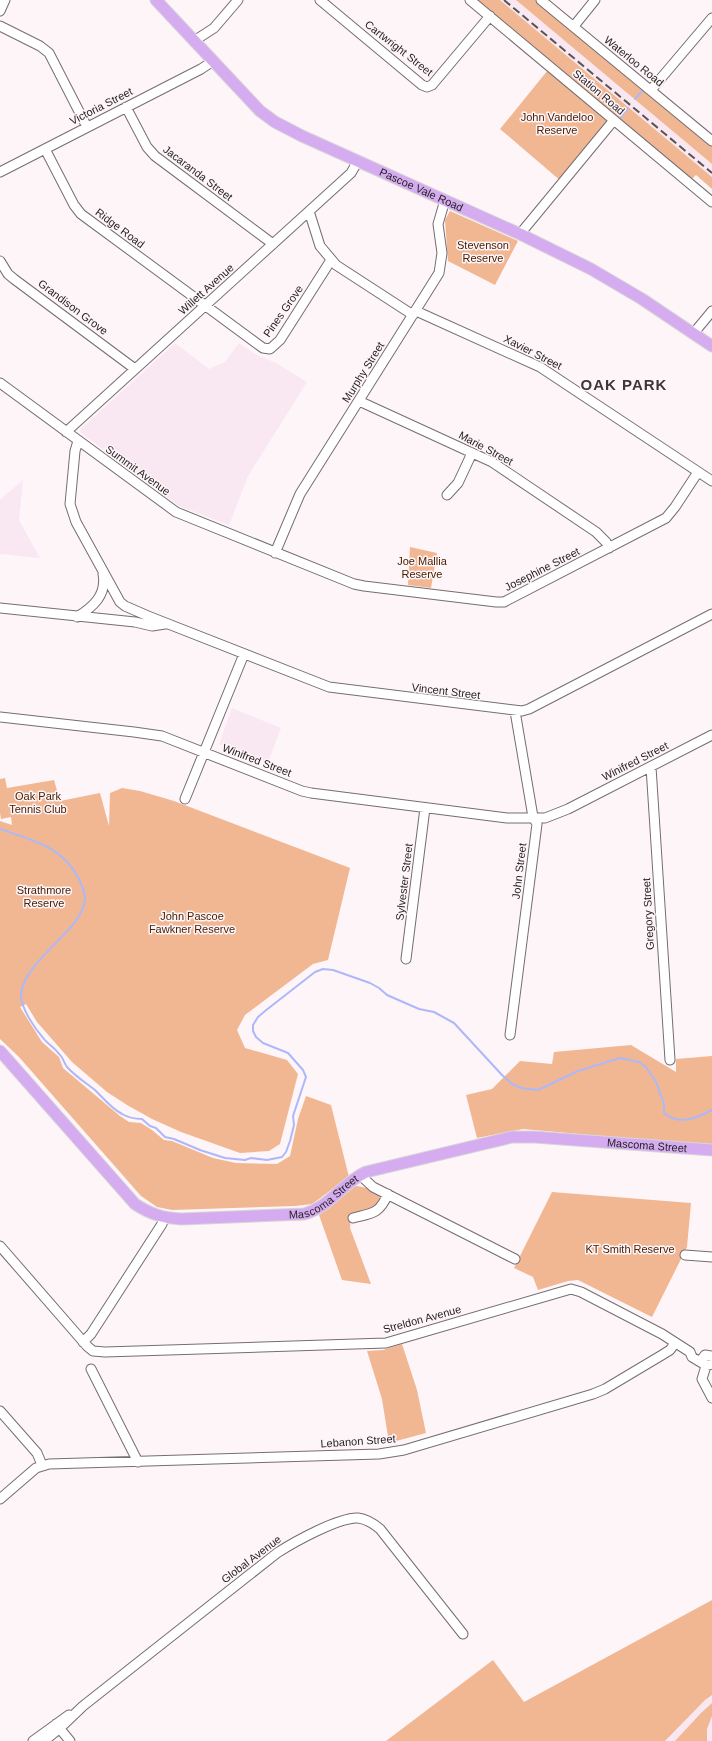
<svg xmlns="http://www.w3.org/2000/svg" width="712" height="1741" viewBox="0 0 712 1741" font-family="Helvetica,sans-serif">
	<style>
		.built { fill: #f9e8f1 }
		.green { fill: #f1b793 }
		.lines { fill: none; stroke-linecap: round; stroke-linejoin: round }
		.stream { stroke: #adb8f9; stroke-width: 2 }
		.minor-casing { stroke: #756d72; stroke-width: 11 }
		.major-casing { stroke: #d7d6d7; stroke-width: 13 }
		.minor { stroke: #fff; stroke-width: 9 }
		.major { stroke: #d6acf1; stroke-width: 11 }
		.rail { stroke: #585455; stroke-width: 2; stroke-dasharray: 8 4; stroke-linecap: butt }
		.labels { text-anchor: middle; stroke-width: 3; stroke-linejoin: round; paint-order: stroke }
		.street-label { font-size: 11px; fill: #211e1f; stroke: #fef5f9 }
		.park-label { font-size: 11px; fill: #4a2103; stroke: #fef5f9 }
		.district-label { font-size: 15px; font-weight: bold; letter-spacing: 1px; fill: #3d363a; stroke: #fef5f9 }
	</style>
	<rect width="100%" height="100%" fill="#fef5f9"/>
	<!-- built -->
	<path class="built" d="M500,0H516L712,164V177Z
		M175,343L209,369L225,362L239,343L255,354L276,363L307,382L248,476L229,525L179,506L80,432L82,428Z
		M23,480L19,520L40,558L0,554V500Z
		M232,708L281,728L268,763L219,744Z
		M712,1694V1741H665L707,1697Z"/>
	<!-- green -->
	<path class="green" d="M476,0H500L712,177V189L696,175L692,179L615,116L562,182L500,129L552,65Z
		M516,0H536L712,145V164Z
		M450,211L518,241L495,285L448,261L445,220Z
		M410,547L437,553L431,588L408,585Z
		M5,778L7,788L54,780L60,801L100,793L109,826L110,793L122,788L140,791L174,801L350,868L328,960L313,964L245,1015L237,1030L245,1048L287,1060L298,1074L280,1144L269,1151L240,1153L181,1132L152,1119L127,1105L107,1092L72,1062L37,1022L26,1004L20,1007L42,1042L59,1057L63,1068L120,1116L129,1122L141,1123L152,1130L164,1140L172,1141L213,1158L236,1163L277,1164L290,1156L298,1119L306,1096L331,1105L349,1177L312,1204L295,1206L172,1210L157,1207L141,1196L19,1057L0,1039V821L12,825L11,817L1,819L0,813V779Z
		M631,1045L676,1072V1059L712,1056V1146L523,1129L477,1138L466,1095L492,1089L520,1061L552,1064L554,1052Z
		M355,1186C363,1186 379,1191 382,1199L379,1206L351,1217L350,1228L371,1284L342,1280L319,1215Z
		M552,1192L691,1203L687,1247L652,1317L578,1280L568,1281L538,1290L533,1277L514,1268Z
		M402,1344L417,1390L426,1433L389,1443L382,1399L367,1351L383,1350Z
		M712,1600V1695L705,1700L665,1741H386L493,1660L524,1702Z
		M712,1703V1716L707,1729V1741H675L701,1713Z"/>
	<g class="lines">
		<!-- stream -->
		<path class="stream" d="M635,99L643,90
			M620,118L628,108
			M0,829C32,840 62,846 79,879C82,885 84,891 85,897C86,929 25,958 21,994C20,1007 35,1029 44,1039C48,1044 55,1048 59,1054C63,1057 64,1063 67,1067C75,1076 86,1083 95,1090C103,1098 112,1109 122,1114C129,1118 135,1119 142,1119L150,1126L156,1128L165,1137L174,1139L200,1150L225,1158L245,1160L251,1158L267,1160L282,1157L286,1152L290,1141L294,1125L293,1116L306,1077L303,1070L288,1053L263,1043L256,1037L253,1031V1025L258,1017L265,1011L315,972L323,969L333,970L370,983L379,988L387,995L419,1009L434,1012L454,1023L502,1075L512,1084L521,1088L538,1090L578,1071L620,1058L639,1062L646,1067L656,1082L664,1104V1113C679,1126 697,1118 712,1110"/>
		<defs>
			<path id="minor" d="M320,0L422,85L427,87L432,85L490,16
				M470,0L712,202
				M541,0L712,141
				M0,11L5,0
				M0,26L40,46L49,53L87,127
				M574,26L595,0
				M194,41L214,28L238,0
				M651,90L712,18
				M126,107L147,147L155,156L273,244
				M45,149L74,205L81,214L263,348L270,349L280,340L331,260
				M0,172L201,69L213,61
				M309,211L320,246L336,265L413,315
				M520,234L614,120
				M0,261L8,274L14,279L135,369
				M416,311L540,367L712,481
				M693,334L712,311
				M0,383L176,512L354,584L364,586L496,602H504L666,518L675,507L698,472
				M359,401L492,462L596,532L606,542L609,548
				M66,432L351,173L358,161
				M78,441L75,451L70,504L76,522L120,602L125,606L148,616L329,687L522,711L529,709L712,614
				M447,495L458,483L472,453
				M275,553L300,494L439,273L442,253L438,224L445,200
				M0,608L135,622L152,626L165,624
				M77,617C93,607 107,595 103,574
				M0,717L134,732L162,736L302,791L311,793L507,818H545L568,809L712,735
				M651,767L670,1060
				M185,799L244,654
				M406,959L425,808
				M510,1035L537,824L533,817L515,711
				M360,1175L373,1187L515,1259
				M353,1218C373,1213 379,1214 388,1194
				M0,1246L87,1346L93,1351L105,1352L386,1343L571,1289L581,1292L662,1334L690,1352L692,1357L702,1363
				M685,1255L712,1257
				M83,1342L91,1334L162,1224L164,1218
				M712,1356L705,1355L702,1359L705,1366L712,1364
				M706,1366L702,1379L712,1398
				M91,1369L138,1462
				M0,1411L37,1453L42,1465
				M0,1499L36,1468L49,1464L379,1454L404,1450L593,1394L605,1389L662,1355L670,1350L675,1343
				M56,1724L70,1741
				M33,1741L69,1715
				M44,1741L60,1728L83,1706L277,1553C294,1542 339,1517 358,1518C367,1519 374,1524 380,1529L463,1634"/>
			<g id="major">
				<path id="s1" d="M156,0L260,111L275,122L302,136L520,234L591,269L642,299L712,346"/>
				<path id="s2" d="M0,1051L135,1204C150,1214 163,1218 181,1219L304,1214C330,1207 342,1183 366,1172L512,1137H534L712,1150"/>
			</g>
		</defs>
		<!-- minor casing -->
		<use href="#minor" class="minor-casing"/>
		<!-- major casing -->
		<use href="#major" class="major-casing"/>
		<!-- minor -->
		<use href="#minor" class="minor"/>
		<!-- major -->
		<use href="#major" class="major"/>
		<!-- rail -->
		<path class="rail" d="M504,0L712,173"/>
	</g>
	<g class="labels">
		<!-- street labels -->
		<g class="street-label">
			<text transform="translate(399 48) rotate(38)" y="4">Cartwright Street</text>
			<text transform="translate(634 61) rotate(39)" y="4">Waterloo Road</text>
			<text transform="translate(599 92) rotate(40)" y="4">Station Road</text>
			<text transform="translate(101 106) rotate(-27)" y="4">Victoria Street</text>
			<text transform="translate(198 173) rotate(37)" y="4">Jacaranda Street</text>
			<text dy="4" stroke="none"><textPath href="#s1" startOffset="332">Pascoe Vale Road</textPath></text>
			<text transform="translate(120 228) rotate(37)" y="4">Ridge Road</text>
			<text transform="translate(206 289) rotate(-42)" y="4">Willett Avenue</text>
			<text transform="translate(73 307) rotate(37)" y="4">Grandison Grove</text>
			<text transform="translate(283 311) rotate(-55)" y="4">Pines Grove</text>
			<text transform="translate(533 352) rotate(27)" y="4">Xavier Street</text>
			<text transform="translate(363 372) rotate(-58)" y="4">Murphy Street</text>
			<text transform="translate(486 448) rotate(28)" y="4">Marie Street</text>
			<text transform="translate(138 470) rotate(36)" y="4">Summit Avenue</text>
			<text transform="translate(542 569) rotate(-27)" y="4">Josephine Street</text>
			<text transform="translate(446 691) rotate(7)" y="4">Vincent Street</text>
			<text transform="translate(257 760) rotate(21)" y="4">Winifred Street</text>
			<text transform="translate(635 761) rotate(-27)" y="4">Winifred Street</text>
			<text transform="translate(519 871) rotate(-83)" y="4">John Street</text>
			<text transform="translate(404 882) rotate(-83)" y="4">Sylvester Street</text>
			<text transform="translate(648 914) rotate(-93)" y="4">Gregory Street</text>
			<text dy="4" stroke="none"><textPath href="#s2" startOffset="737">Mascoma Street</textPath></text>
			<text dy="4" stroke="none"><textPath href="#s2" startOffset="401">Mascoma Street</textPath></text>
			<text transform="translate(422 1319) rotate(-15)" y="4">Streldon Avenue</text>
			<text transform="translate(358 1441) rotate(-4)" y="4">Lebanon Street</text>
			<text transform="translate(251 1559) rotate(-37)" y="4">Global Avenue</text>
		</g>
		<!-- park labels -->
		<g class="park-label">
			<text x="557" y="121">John Vandeloo<tspan x="557" dy="13">Reserve</tspan></text>
			<text x="483" y="249">Stevenson<tspan x="483" dy="13">Reserve</tspan></text>
			<text x="422" y="565">Joe Mallia<tspan x="422" dy="13">Reserve</tspan></text>
			<text x="38" y="800">Oak Park<tspan x="38" dy="13">Tennis Club</tspan></text>
			<text x="44" y="894">Strathmore<tspan x="44" dy="13">Reserve</tspan></text>
			<text x="192" y="920">John Pascoe<tspan x="192" dy="13">Fawkner Reserve</tspan></text>
			<text x="630" y="1253">KT Smith Reserve</text>
		</g>
		<!-- district labels -->
		<g class="district-label">
			<text x="624" y="390">OAK PARK</text>
		</g>
	</g>
</svg>
